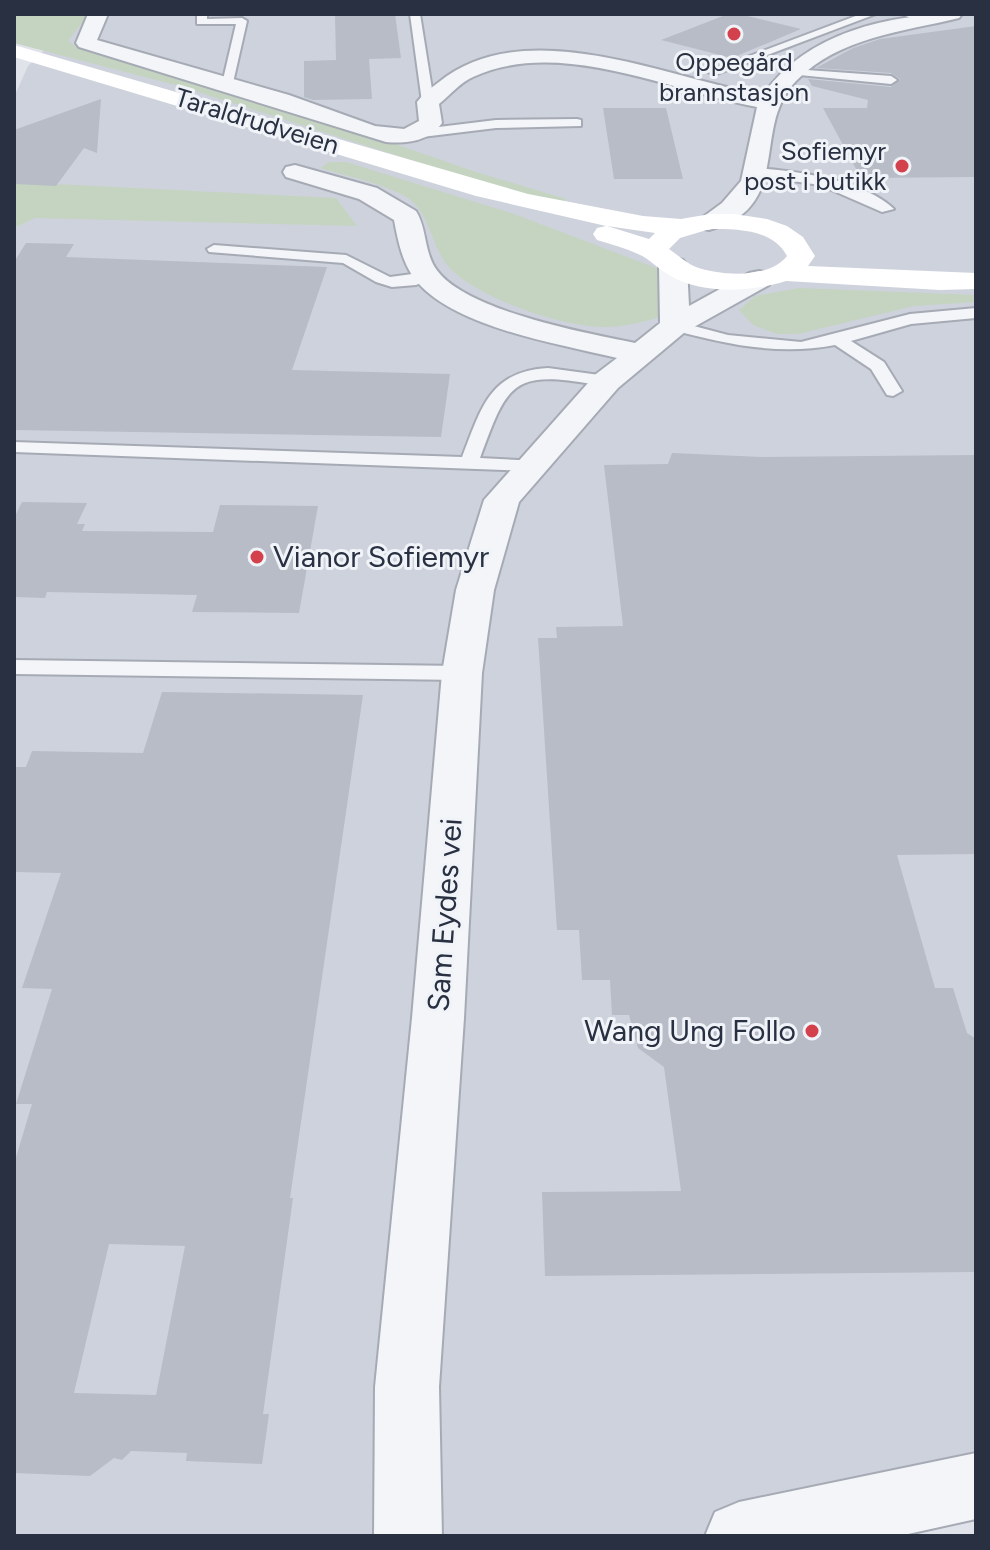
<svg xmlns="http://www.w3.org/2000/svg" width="990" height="1550" viewBox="0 0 990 1550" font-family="Figtree,sans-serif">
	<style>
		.built { fill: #ced2dc }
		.green { fill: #c5d4c1 }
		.building { fill: #b7bcc7; fill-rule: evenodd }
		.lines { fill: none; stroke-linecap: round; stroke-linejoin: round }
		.lane-casing { stroke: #a5aab4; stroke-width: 4 }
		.street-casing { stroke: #a5aab4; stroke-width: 4 }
		.lane { fill: #f3f5f8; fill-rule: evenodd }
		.street { fill: #f3f5f8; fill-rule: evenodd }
		.secondary { fill: #fff; fill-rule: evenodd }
		.poi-dot { fill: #d3414d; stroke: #f0f3f7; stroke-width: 3 }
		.labels { text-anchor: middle; stroke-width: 6; stroke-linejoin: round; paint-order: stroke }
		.far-poi-label { font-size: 26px; fill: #283042; stroke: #f0f3f7 }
		.far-street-label { font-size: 26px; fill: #283042; stroke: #f0f3f7 }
		.poi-label { font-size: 30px; fill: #283042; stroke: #f0f3f7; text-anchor: start }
		.street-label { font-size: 30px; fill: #283042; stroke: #f0f3f7 }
	</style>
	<rect width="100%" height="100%" fill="#e0e3ea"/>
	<!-- built -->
	<path class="built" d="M82,14H976V1486L739,1536H14V228L34,218L14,182V97L28,66Z"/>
	<!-- green -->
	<path class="green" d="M14,14H89L68,41L77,47L291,108L476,172L566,199L562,204L523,196L179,86L14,43Z
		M329,162H346L517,215L656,268L677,287L664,316C646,321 629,326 610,327C567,329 469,297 444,261C432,242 427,211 408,198C383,183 348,177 321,168Z
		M14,182L336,198L357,226L35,218L14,228Z
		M799,288L976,295V302L914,306L798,334H777L753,325L739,310L755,296Z"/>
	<!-- building -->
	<path class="building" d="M335,14H395L401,58L369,59L372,99L313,100L304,97V61L336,60Z
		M728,14H739L801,29L732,58L661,40Z
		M976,26V177L861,178L823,108H867L868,100L812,86L808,79L891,87L900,79L891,73L816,68L853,48L880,39Z
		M101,99L97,153L84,148L56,186L14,184V130Z
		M603,108H666L683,179H614Z
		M26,243L74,244L66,257L327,267L292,370L450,374L441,437L14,430V262Z
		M672,453L762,457L976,455V854L897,855L935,988H953L967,1033L976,1039V1272L545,1276L542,1192L681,1191L664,1067L638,1048L629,1015H612L610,980H582L579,930H557L538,638H557L556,627L623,626L604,465L668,464Z
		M22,502L87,503L77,524H85L82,531L213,532L220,505L318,506L299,613L192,612L197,595L47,592L45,598L14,597V518Z
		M162,692L363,695L290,1198H293L263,1414H269L262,1464L186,1461L187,1453L131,1451L122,1460L114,1458L90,1476L14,1473V1164L32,1104H16L52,989L22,988L61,873L14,872V767H26L32,751L143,753ZM109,1244L185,1246L156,1395L74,1393Z"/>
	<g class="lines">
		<defs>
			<path id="lane" d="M197,14H207V19L242,18L247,21L232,87L222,84L236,24H197Z
				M410,14H420L434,102L428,106L422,102Z
				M861,14H876L717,74L707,72Z
				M901,14H916L925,19L920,22Z
				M793,69L891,76L897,80L891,84L789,74V70Z
				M577,119L581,120V126L496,128L422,137L416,133L422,129L496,120Z
				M757,168C798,171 864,180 894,209L882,212L820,185L752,175V169Z
				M214,245L346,255L390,277L427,272L435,277L416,285L392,287L376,282L343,263L209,252L207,249Z
				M976,308V318L911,324L851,341L884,362L902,391L893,396L887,395L871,369L835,345C778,356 725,344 669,329L667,326L675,321L728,335L801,342L910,314Z
				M548,368L607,376L616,381C608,388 602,385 592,384C511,370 507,385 480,458L539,461L541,465L539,469L532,471L14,452V442L462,457C481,409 489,371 548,368Z
				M14,660L462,666L470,668L473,673L470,678L462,680L14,674Z"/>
			<path id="street" d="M88,14H108L97,40L289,95L375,126L404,129L419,121L417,102C423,94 431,88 439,82C525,12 667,78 763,95C807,32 889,14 962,14L959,18C902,32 839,37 796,81C750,127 795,208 709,230L700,228L696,222L722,203L741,181L757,107C670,91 559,37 473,77C461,82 450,95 439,104L442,123C429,141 408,144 386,142L79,47L76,43Z
				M295,165L377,188L416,211C427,228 424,252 436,269C465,311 586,333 635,343L660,323L659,266L663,260L673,258L683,260L687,266L689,306L749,273L759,271L769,273L773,279L769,285L685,332L618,388L519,502L494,590L482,673L464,1018L439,1387L442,1536H374L375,1387L412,1018L442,673L456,590L484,500L596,374L617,358C559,344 458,328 418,283C403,266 398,242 394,220L359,199L286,177L283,172L286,167Z
				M976,1453V1519L899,1536H705L715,1512L739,1502Z"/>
		</defs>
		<!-- lane casing -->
		<use href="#lane" class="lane-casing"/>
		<!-- street casing -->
		<use href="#street" class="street-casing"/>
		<!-- lane -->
		<use href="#lane" class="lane"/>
		<!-- street -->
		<use href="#street" class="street"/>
		<!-- secondary -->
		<path class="secondary" d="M14,45L528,194L643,216L681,219L710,214H734L767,219L787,226L803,237L815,256L808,266L976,273V289L940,290L786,281C751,292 702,295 669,275C658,269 650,259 638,254C625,248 610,244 597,240L593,234L597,228L606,226L476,196L14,57ZM607,226L655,233L649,239ZM710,229C737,229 773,229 787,256C769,279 721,276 696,267C686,263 678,255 669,249L680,238Z"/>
	</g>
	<!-- markers -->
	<g class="poi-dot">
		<circle cx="734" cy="34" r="8"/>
		<circle cx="902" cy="166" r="8"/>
		<circle cx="257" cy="557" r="8"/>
		<circle cx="812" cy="1031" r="8"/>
	</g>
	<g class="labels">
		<!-- far-poi labels -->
		<g class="far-poi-label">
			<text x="734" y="71">Oppegård<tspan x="734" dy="30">brannstasjon</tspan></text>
			<text x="886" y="160" text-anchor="end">Sofiemyr<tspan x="886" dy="30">post i butikk</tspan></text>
		</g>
		<!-- far-street labels -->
		<g class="far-street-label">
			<text transform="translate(257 121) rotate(17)" y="9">Taraldrudveien</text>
		</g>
		<!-- poi labels -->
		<g class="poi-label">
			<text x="273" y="567">Vianor Sofiemyr</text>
			<text x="796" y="1041" text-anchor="end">Wang Ung Follo</text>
		</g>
		<!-- street labels -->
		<g class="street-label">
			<text transform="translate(445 915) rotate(-86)" y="10">Sam Eydes vei</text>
		</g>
	</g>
	<!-- border -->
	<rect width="990" height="1550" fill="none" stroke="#283042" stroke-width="32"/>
</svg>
